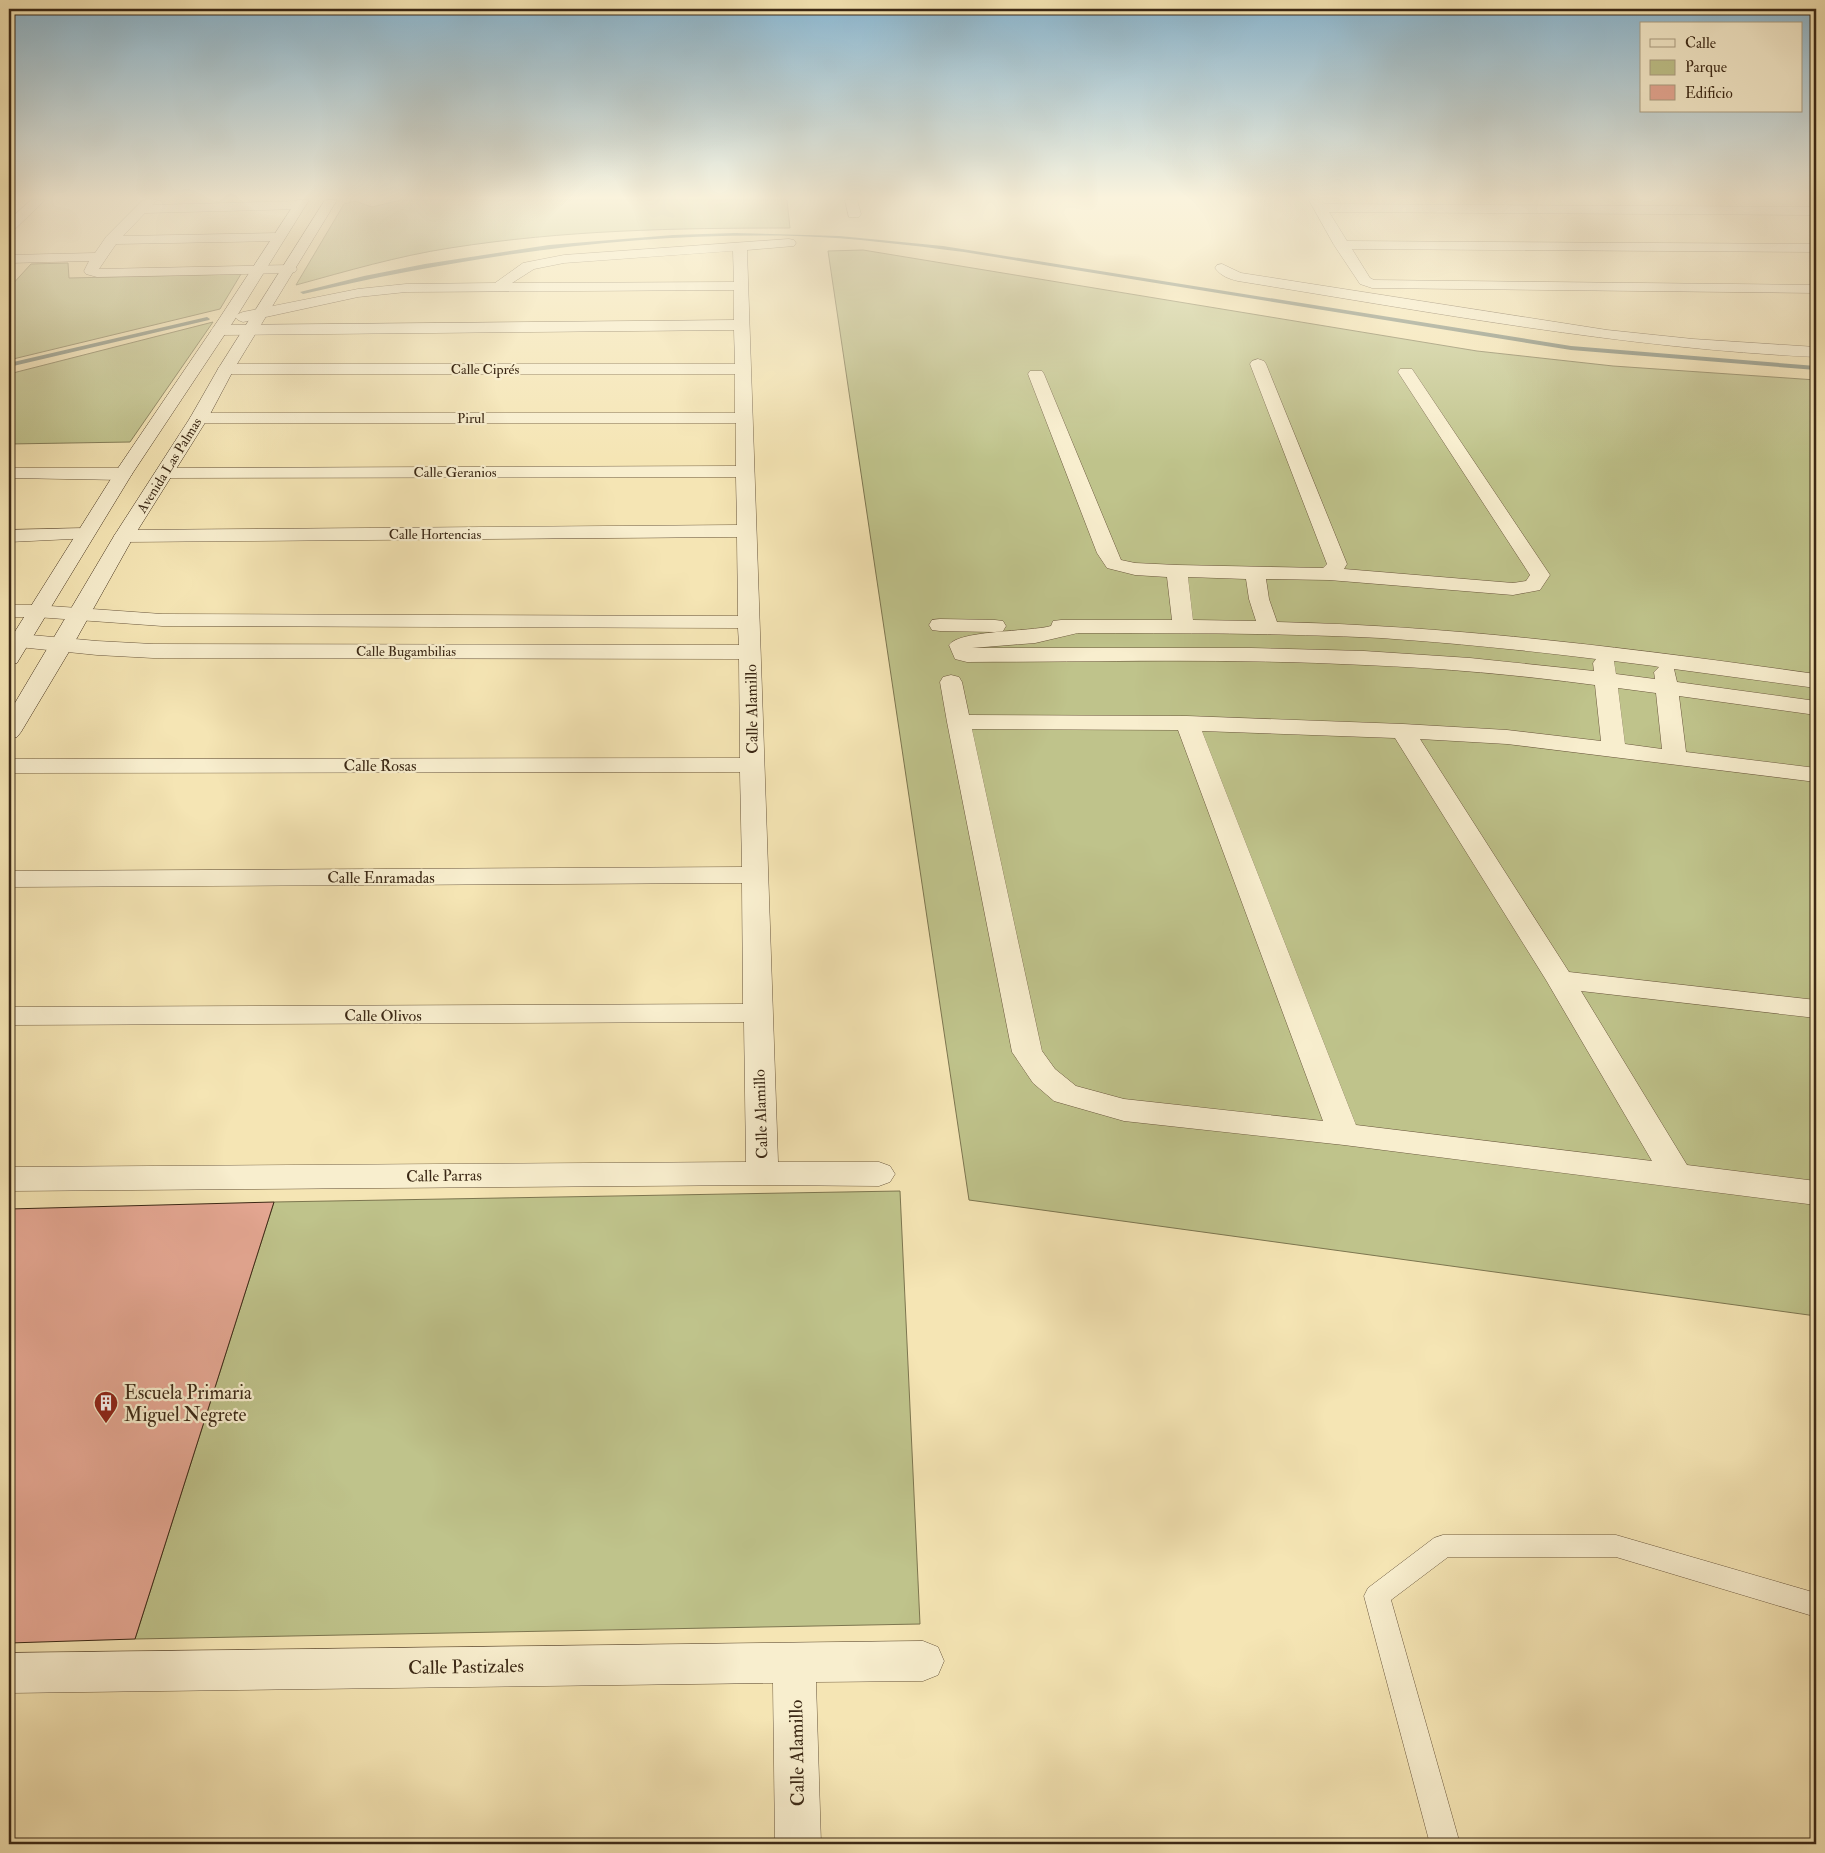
<svg xmlns="http://www.w3.org/2000/svg" width="1825" height="1853" viewBox="0 0 1825 1853" font-family="'IM FELL Double Pica',serif">
	<style>
		.green { fill: #bfc38b; stroke: #7d7650 }
		.lines { fill: none; stroke-linecap: round; stroke-linejoin: round }
		.stream { fill: #768274; fill-rule: evenodd }
		.building { fill: #e6a894; stroke: #3b2815 }
		.lane-casing { stroke: #6a573d; stroke-width: 1 }
		.street-casing { stroke: #6a573d; stroke-width: 1 }
		.secondary-casing { stroke: #3b2815; stroke-width: 1 }
		.lane { fill: #f8eece; fill-rule: evenodd }
		.street { fill: #f8eece; fill-rule: evenodd }
		.secondary { fill: #f8eece; fill-rule: evenodd }
		.labels { text-anchor: middle; stroke-width: 4.5; stroke-linejoin: round; paint-order: stroke }
		.far-street-label { font-size: 14px; fill: #3b2815; stroke: #f8eece }
		.street-label { font-size: 16px; fill: #3b2815; stroke: #f8eece }
		.near-poi-label { font-size: 19px; fill: #3b2815; stroke: #f8eece; text-anchor: start }
		.near-street-label { font-size: 19px; fill: #3b2815; stroke: #f8eece }
	</style>
	<rect width="100%" height="100%" fill="#f5e5b4"/>
	<filter id="stains"><feTurbulence type="fractalNoise" baseFrequency=".004" numOctaves="4"/><feColorMatrix values="0 0 0 0 .2 0 0 0 0 .09 0 0 0 0 .02 0 0 0 .5 -.17"/></filter>
	<radialGradient id="worn" r=".72"><stop offset=".6" stop-color="#630" stop-opacity="0"/><stop offset="1" stop-color="#630" stop-opacity=".3"/></radialGradient>
	<!-- green -->
	<path class="green" d="M401,200H787L790,228C675,228 565,230 450,248C398,256 347,271 296,285L344,204L355,201L372,207Z
		M863,250L1477,351L1613,366L1816,380V1316L969,1200L828,251Z
		M68,263L69,278L241,274L220,309L9,360V288L31,264Z
		M213,322L130,442L9,444V374Z
		M900,1191L920,1624L135,1639L274,1202Z"/>
	<g class="lines">
		<!-- stream -->
		<path class="stream" d="M735,233L839,236L943,246L1571,346L1816,366V370L1571,350L964,252C909,245 854,238 798,236C631,232 466,256 303,294L300,292L364,276L425,264L549,245L673,235Z
			M207,317L210,319L209,320L9,367V363Z"/>
	</g>
	<!-- building -->
	<path class="building" d="M274,1202L135,1639L9,1643V1209Z"/>
	<g class="lines">
		<defs>
			<path id="lane" d="M1443,1535H1616L1816,1593V1617L1616,1557H1448L1391,1600L1460,1844H1430L1364,1596L1368,1588L1434,1538Z"/>
			<path id="street" d="M31,200H45L14,230L9,231V220Z
				M143,200H156L153,205L300,201L306,205L300,209L145,213L123,236L278,233L285,237L278,241L116,244L99,269L290,265L295,266L297,269L295,272L290,273L97,277L86,274L84,271L89,261L9,263V255L95,253L106,237Z
				M845,200H857L861,214L859,217H849Z
				M1309,200H1321L1324,204L1816,207V215L1329,212L1347,241L1816,244V252L1352,249L1370,278L1374,280L1816,285V293L1372,288L1360,284L1334,245Z
				M789,239L794,240L796,243L794,246L747,250L778,1162H879L890,1166L895,1174L890,1182L879,1186L762,1185L9,1191V1167L746,1162L744,1022L9,1025V1007L743,1004L742,883L9,887V871L742,867L740,772L9,773V759L740,758L739,659L153,658L97,655L9,646V633L97,641L153,644L739,645L738,628L162,626L36,617H9V605H36L162,614L738,616L737,537L124,542L117,540L114,536L117,532L124,530L737,525L736,477L164,478L158,477L155,473L158,469L164,468L736,466V423H199L193,422L190,418L193,414L199,413H735V374H226L220,372L218,369L220,366L226,364H735L734,330L219,335L214,333L211,330L214,327L219,325L734,320V290L406,292L358,297L243,322L238,320L235,317L238,314L243,312L358,289L406,284L495,283L523,263L564,255ZM733,251L734,282L512,283L534,269L564,263Z
				M1222,264L1241,273L1607,330L1693,339L1816,347V357C1622,348 1430,312 1238,281C1229,279 1221,276 1215,268L1217,265Z
				M1258,359L1264,361L1266,364L1347,564L1344,569L1513,583L1526,581L1530,575L1398,372L1400,369H1412L1550,575L1540,590L1513,595L1329,580L1266,579L1269,599L1277,622C1458,626 1637,649 1816,674V688L1674,669L1677,682L1816,701V715L1679,696L1686,752L1816,768V782L1507,744L1420,739L1569,972L1816,1000V1018L1581,991L1687,1165L1816,1181V1205L1344,1145L1124,1121L1054,1101L1033,1083L1012,1052L947,722L940,682L943,677L951,675L959,677L962,682L969,715L1187,716L1403,724L1507,730L1601,741L1595,685C1519,675 1442,668 1365,665C1232,658 1100,662 967,662L955,659L949,645C959,630 1029,632 1051,626L1053,621L1061,620H1172L1167,577L1135,575L1107,568L1097,553L1028,374L1030,371H1042L1044,374L1121,560L1135,563L1177,565L1323,568L1327,564L1250,364L1252,361ZM1188,577L1246,579L1249,599L1256,621L1193,620ZM1078,633C1179,633 1280,633 1381,638C1453,643 1524,650 1596,659L1593,663L1594,671L1470,658L1364,651L1251,648H972L1035,643ZM1614,661L1654,666L1659,667L1654,672L1655,679L1616,674ZM1618,688L1656,693L1662,749L1625,744ZM972,729L1178,730L1323,1121L1124,1099L1076,1086L1055,1069L1042,1051ZM1202,731L1395,738L1546,980L1652,1161L1356,1125Z
				M9,468H123L129,470L132,474L129,478L123,480L9,478Z
				M85,528L92,530L95,534L92,538L9,542V530Z
				M940,619L995,620L1003,621L1006,626L1003,631L995,632L940,631L932,630L929,625L932,620Z
				M923,1641L938,1647L944,1661L938,1675L923,1681L816,1682L821,1844H775L773,1683L9,1693V1653Z"/>
			<path id="secondary" d="M297,200H309L235,319L132,474L20,658L17,663L9,665V641L114,474L219,319Z
				M325,200H337L234,369L208,418L134,536L73,645L21,732L17,737L9,739V713L114,536L190,418L218,369Z"/>
		</defs>
		<!-- lane casing -->
		<use href="#lane" class="lane-casing"/>
		<!-- street casing -->
		<use href="#street" class="street-casing"/>
		<!-- secondary casing -->
		<use href="#secondary" class="secondary-casing"/>
		<!-- lane -->
		<use href="#lane" class="lane"/>
		<!-- street -->
		<use href="#street" class="street"/>
		<!-- secondary -->
		<use href="#secondary" class="secondary"/>
	</g>
	<!-- sky -->
	<linearGradient id="sky" x2="0" y2="1"><stop stop-color="#8ab8d3"/><stop offset="0.43" stop-color="#faf3dd"/><stop offset="1" stop-color="#faf3dd" stop-opacity="0"/></linearGradient>
	<rect width="1825" height="460" fill="url(#sky)"/>
	<!-- icons -->
	<defs>
		<symbol id="building-pin" viewBox="-11 -11 22 30"><path d="M0 17L-7.5 6A9.5 9.5 0 1 1 7.5 6Z" fill="#8f2418" stroke="#f8eece"/><path d="M-4-6H4V6H1V3H-1V6H-4ZM-2.5-4.3h1.7v1.8h-1.7ZM.8-4.3h1.7v1.8H.8ZM-2.5-1h1.7V.8h-1.7ZM.8-1h1.7V.8H.8Z" fill="#fff"/></symbol>
	</defs>
	<g fill-rule="evenodd">
		<use href="#building-pin" x="92" y="1389" width="28" height="38"/>
	</g>
	<g class="labels">
		<!-- far-street labels -->
		<g class="far-street-label">
			<text x="485" y="374">Calle Ciprés</text>
			<text x="471" y="423">Pirul</text>
			<text transform="translate(169 465) rotate(-58)" y="5">Avenida Las Palmas</text>
			<text x="455" y="477">Calle Geranios</text>
			<text x="435" y="539">Calle Hortencias</text>
			<text x="406" y="656">Calle Bugambilias</text>
		</g>
		<!-- street labels -->
		<g class="street-label">
			<text transform="translate(751 709) rotate(-91)" y="6">Calle Alamillo</text>
			<text x="380" y="771">Calle Rosas</text>
			<text x="381" y="883">Calle Enramadas</text>
			<text x="383" y="1021">Calle Olivos</text>
			<text transform="translate(760 1114) rotate(-92)" y="6">Calle Alamillo</text>
			<text transform="translate(444 1175) rotate(-1)" y="6">Calle Parras</text>
		</g>
		<!-- near-poi labels -->
		<g class="near-poi-label">
			<text x="124" y="1399">Escuela Primaria<tspan x="124" dy="22">Miguel Negrete</tspan></text>
		</g>
		<!-- near-street labels -->
		<g class="near-street-label">
			<text transform="translate(466 1666) rotate(-1)" y="7">Calle Pastizales</text>
			<text transform="translate(796 1753) rotate(-91)" y="7">Calle Alamillo</text>
		</g>
	</g>
	<!-- margin -->
	<rect width="1825" height="1853" fill="none" stroke="#f5e5b4" stroke-width="30"/>
	<rect x="10" y="10" width="1805" height="1833" fill="none" stroke="#3b2815" stroke-width="2.5"/>
	<rect x="15" y="15" width="1795" height="1823" fill="none" stroke="#3b2815"/>
	<!-- legend -->
	<rect x="1640" y="22" width="162" height="90" fill="#f8eece" stroke="#ac9f84"/>
	<rect x="1650" y="39" width="25" height="8" fill="#f8eece" stroke="#ac9f84"/>
	<text x="1685" y="48" font-size="15" fill="#3b2815">Calle</text>
	<rect x="1650" y="60" width="25" height="15" fill="#bfc38b" stroke="#ac9f84"/>
	<text x="1685" y="72" font-size="15" fill="#3b2815">Parque</text>
	<rect x="1650" y="85" width="25" height="15" fill="#e6a894" stroke="#ac9f84"/>
	<text x="1685" y="98" font-size="15" fill="#3b2815">Edificio</text>
	<rect width="100%" height="100%" filter="url(#stains)"/>
	<rect width="100%" height="100%" fill="url(#worn)"/>
</svg>
